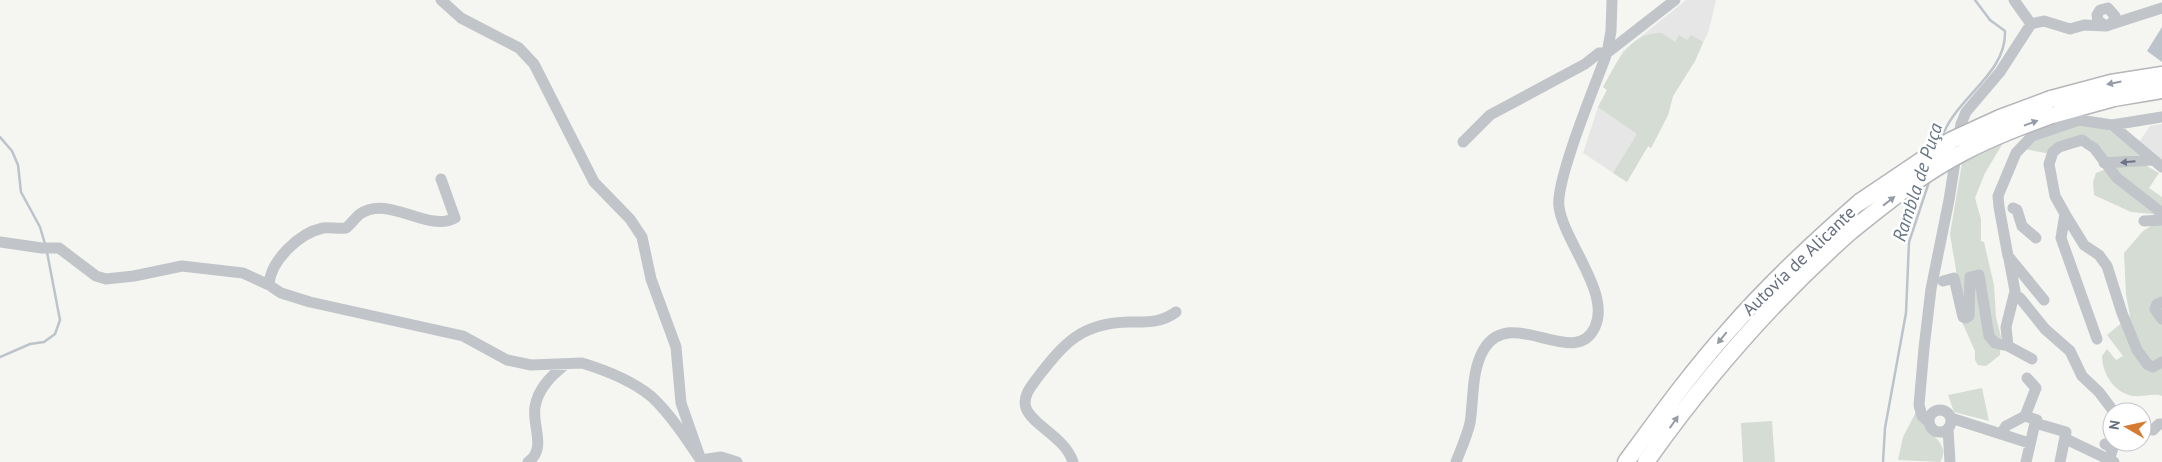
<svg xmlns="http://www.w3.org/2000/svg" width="2162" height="462" viewBox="0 0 2162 462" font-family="'PT Sans',sans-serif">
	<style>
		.built { fill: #e6e6e6 }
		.green { fill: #d5dcd4 }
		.water { fill: #bcc3ca }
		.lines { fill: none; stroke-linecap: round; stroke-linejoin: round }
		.stream { stroke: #bcc3ca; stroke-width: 2.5 }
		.highway-casing { stroke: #b4b6ba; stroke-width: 19 }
		.minor { stroke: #c1c4c8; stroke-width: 11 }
		.highway { stroke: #fff; stroke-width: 16 }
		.highway-bridge-casing { stroke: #b4b6ba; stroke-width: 19; stroke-linecap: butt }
		.highway-bridge { stroke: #fff; stroke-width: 16 }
		.oneway { fill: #959ba7 }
		.oneway2 { fill: #6c7485 }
		.labels { text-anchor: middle; stroke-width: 5; stroke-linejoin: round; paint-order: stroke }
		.street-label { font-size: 18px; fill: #677081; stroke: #fff }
		.water-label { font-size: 19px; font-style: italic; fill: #687785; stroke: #fff }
	</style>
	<rect width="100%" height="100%" fill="#f5f6f2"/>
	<!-- built -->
	<path class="built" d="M1686,0H1716L1709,30L1695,61L1673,96L1668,115L1651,148L1648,146L1627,182L1583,153L1598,107L1607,90L1603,87L1623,51Z
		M2162,124V160L2139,142L2150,126Z"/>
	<!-- green -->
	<path class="green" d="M1662,33L1675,42L1679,35L1687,40L1691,35L1703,42L1695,61L1673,96L1668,115L1651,148L1648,146L1627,182L1613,173L1637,134L1598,107L1607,90L1603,87C1617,63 1629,32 1662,33Z
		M2079,123L2105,127L2141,156L2107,159L2091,139L2080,137L2051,154L2024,149L2034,137Z
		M2003,143L1985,173L1975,198L1981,219V241L1984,242L1994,285L1996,317L2001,337L2000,355L1986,366L1978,365L1975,360V351L1956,309V270L1950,234L1962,163Z
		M2145,165L2159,173L2149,188L2162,197V396C2154,393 2143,397 2134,396C2115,394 2102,374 2102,356L2107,349L2116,360L2123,356L2107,335L2130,316L2126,295L2124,253L2143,231L2156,223L2153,214L2131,212L2094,195L2093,182L2096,173L2114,166Z
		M1982,388L1989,421L1954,412L1948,395Z
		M1916,412C1920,419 1924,426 1930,432C1938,440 1949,449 1940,462L1898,460L1903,437Z
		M1772,421L1775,462H1743L1741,423Z"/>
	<!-- water -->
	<path class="water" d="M2162,27V62L2147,51Z"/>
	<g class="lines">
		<!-- stream -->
		<path class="stream" d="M0,137L12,151L18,165L21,192L40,227L45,244
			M1941,140C1953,99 2007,75 2005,31L1990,20L1975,0
			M0,357L30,344L44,342L55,334L60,320L47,252
			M1883,462L1885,428L1906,313L1909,242L1930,179"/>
		<defs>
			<path id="highway" d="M2051,99L2111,83L2162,75
				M2052,115L2114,98L2162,90
				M1626,462C1659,417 1692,371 1729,330C1769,284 1814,242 1860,202
				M1646,462C1706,377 1773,300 1851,231"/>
		</defs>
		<!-- highway casing -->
		<use href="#highway" class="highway-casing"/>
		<!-- minor -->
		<path class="minor" d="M441,0L461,18L519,48L534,64L594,182L630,219L642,237L651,279L676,347L681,403L701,460L721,457L737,462
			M2014,0L2031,24
			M2112,24L2162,8
			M2112,125L2162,167
			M1463,142L1490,115L1585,64L1599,53H1607L1675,0
			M2104,163L2152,160
			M2013,208L2017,210L2022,226L2036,238
			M2065,214L2084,245L2099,255L2107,266L2122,313L2137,350L2148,365L2153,367L2162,362
			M2144,221L2162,220
			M0,242L42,248H59L96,276L106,279L134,276L182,266L243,273L269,285L281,293L310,302L463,336L507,360L531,365L582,363C605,370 634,382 652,397C671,415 688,441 702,462
			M2009,259L2015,291L2006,327L2008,346L2032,359
			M1943,281L1954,278L1963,317L1966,318L1969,316L1970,277L1979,275L1989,336L1995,343L2008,346
			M269,285C270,261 299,233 323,228C330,227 338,229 346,228C351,224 355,218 360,214C388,194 428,233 455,218L441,179
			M2014,295L2020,298L2045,329L2070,351L2082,376L2099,392L2114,412
			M2044,300L2008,256L1999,207L1998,196L2016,153L2032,136L2079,120L2112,125L2162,117
			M2162,302L2157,304L2155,309L2162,319
			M2097,339L2061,238L2065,214L2055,196L2049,164L2053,152L2059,147L2082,140L2094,148L2117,178L2162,213
			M1929 421a11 11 0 1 1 22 0a11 11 0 1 1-22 0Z
			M2025,416L2037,420L2035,423L2066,432L2060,462
			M2025,416L2036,388L2027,378
			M1951,418L2029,443
			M1929,422L1922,416L1919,405L1924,348L1931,289L1949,200L1961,124L1966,112L2000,72L2031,24L2044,21L2070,29L2084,25L2106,26C2111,25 2114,22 2115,16L2108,8L2100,10L2097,15L2098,21L2106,26
			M2142,428L2153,430L2159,424H2162
			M1948,429L1950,462
			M2001,434L2006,426L2025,416
			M2066,439L2114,462
			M2105,444L2113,448L2109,460
			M528,462C547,449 532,426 535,407C538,388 552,375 566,364
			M1073,462C1065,437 1032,425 1026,408C1022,396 1032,385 1038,377C1065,342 1082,323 1129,322C1147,322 1161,323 1176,312
			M1456,462C1461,449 1467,436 1470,423C1474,398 1471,371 1484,349C1511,304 1575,371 1595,327C1611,293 1564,242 1559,207C1555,181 1596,83 1607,53L1611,31L1612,0
			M2026,462L2035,423"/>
		<!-- highway -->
		<use href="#highway" class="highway"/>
		<defs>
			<path id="highway-bridge" d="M1860,202L1952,140L2000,118L2051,99
				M1851,231C1887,202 1923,173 1964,152C1992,137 2022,126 2052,115"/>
		</defs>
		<!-- highway-bridge casing -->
		<use href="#highway-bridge" class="highway-bridge-casing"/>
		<!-- highway-bridge -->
		<use href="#highway-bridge" class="highway-bridge"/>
	</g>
	<!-- one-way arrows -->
	<defs><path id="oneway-solid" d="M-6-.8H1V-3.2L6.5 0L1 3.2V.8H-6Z" transform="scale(1.25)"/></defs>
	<g class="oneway">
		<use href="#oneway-solid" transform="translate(2114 83) rotate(169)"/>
		<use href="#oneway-solid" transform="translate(2031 123) rotate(-20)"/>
		<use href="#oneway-solid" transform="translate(1889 201) rotate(-38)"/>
		<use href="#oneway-solid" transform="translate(1722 338) rotate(129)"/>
		<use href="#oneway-solid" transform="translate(1674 422) rotate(-55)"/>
	</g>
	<use class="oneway2" href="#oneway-solid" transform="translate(2128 162) rotate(175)"/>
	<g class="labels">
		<!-- street labels -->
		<g class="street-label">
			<text transform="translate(1799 261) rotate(-44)" y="6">Autovía de Alicante</text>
		</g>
		<!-- water labels -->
		<g class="water-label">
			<text transform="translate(1917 182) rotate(-72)" y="7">Rambla de Puça</text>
		</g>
	</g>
	<!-- north arrow -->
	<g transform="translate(2127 427) rotate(279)"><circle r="24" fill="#ffffff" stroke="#c2c6cd"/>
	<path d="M0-4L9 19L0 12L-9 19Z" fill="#d67b32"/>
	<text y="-8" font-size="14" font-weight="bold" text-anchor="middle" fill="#677081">N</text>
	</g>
</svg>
